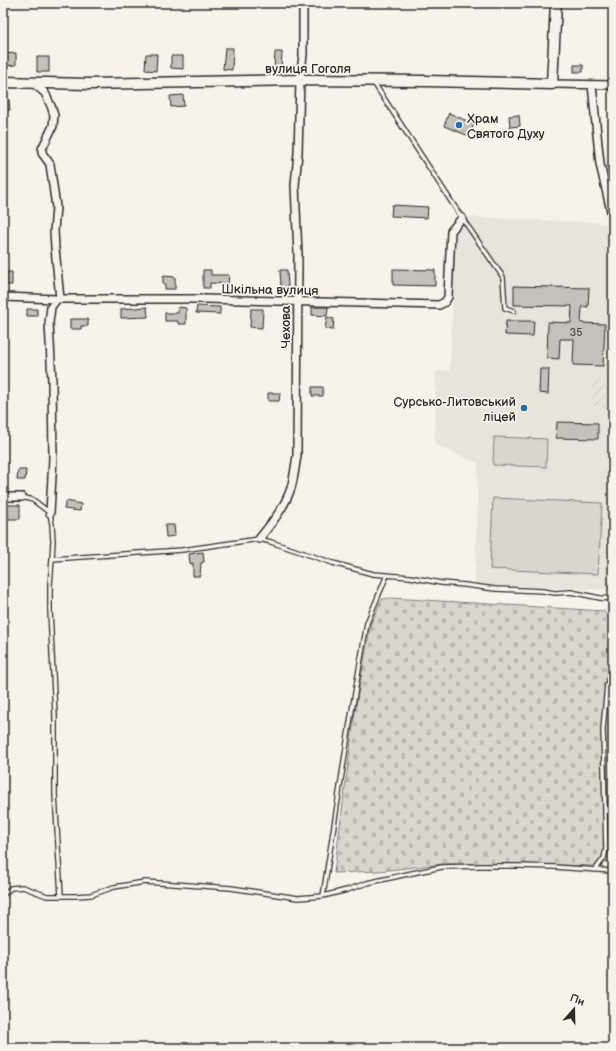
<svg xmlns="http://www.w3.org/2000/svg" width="616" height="1051" viewBox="0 0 616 1051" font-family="'Balsamiq Sans',sans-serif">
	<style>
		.built { fill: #e8e4da }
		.industrial { fill: url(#industrial-furrows) }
		.green { fill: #dad6cc; stroke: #82807c }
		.cemetery { fill: url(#cemetery-stones); stroke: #82807c }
		.building { fill: #c4c1b9; stroke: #2b2b2b }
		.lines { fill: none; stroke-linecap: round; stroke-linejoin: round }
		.lane-casing { stroke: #2b2b2b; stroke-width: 6 }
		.street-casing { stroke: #2b2b2b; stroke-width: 10 }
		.secondary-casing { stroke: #2b2b2b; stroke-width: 13 }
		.lane { stroke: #f7f3e8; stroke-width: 3.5 }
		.street { stroke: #f7f3e8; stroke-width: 7 }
		.secondary { stroke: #f7f3e8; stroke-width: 10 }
		.poi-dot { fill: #1f6fb2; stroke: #f7f3e8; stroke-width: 1.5 }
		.labels { text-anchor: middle; stroke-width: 3.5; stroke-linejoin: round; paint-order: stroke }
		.number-label { font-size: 11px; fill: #51504e }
		.street-label { font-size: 13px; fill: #2b2b2b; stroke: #f7f3e8 }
		.poi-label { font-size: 13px; fill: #2b2b2b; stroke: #f7f3e8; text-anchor: start }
	</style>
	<defs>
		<pattern id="industrial-furrows" width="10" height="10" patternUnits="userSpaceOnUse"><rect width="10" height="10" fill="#e8e4da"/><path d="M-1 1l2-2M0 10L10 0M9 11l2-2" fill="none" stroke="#c7c4bb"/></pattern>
		<pattern id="cemetery-stones" width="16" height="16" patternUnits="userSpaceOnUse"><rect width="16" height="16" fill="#dad6cc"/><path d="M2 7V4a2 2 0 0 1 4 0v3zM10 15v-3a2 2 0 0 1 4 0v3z" fill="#bbb8af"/></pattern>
	</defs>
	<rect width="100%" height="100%" fill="#f7f3e8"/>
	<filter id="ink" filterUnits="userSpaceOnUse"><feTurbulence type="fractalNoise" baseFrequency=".025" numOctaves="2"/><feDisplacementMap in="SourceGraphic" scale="8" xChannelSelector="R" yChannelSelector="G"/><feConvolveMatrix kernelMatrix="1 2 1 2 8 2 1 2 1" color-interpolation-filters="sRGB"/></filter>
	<g filter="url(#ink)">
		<!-- built -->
		<path class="built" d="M469,217L606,223L613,256V590L475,585L478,463L435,445L436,372L450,370L455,234Z"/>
		<!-- industrial -->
		<path class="industrial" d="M592,380H605V407L592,406Z"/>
		<!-- green -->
		<path class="green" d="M494,437L547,439L546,467L493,465Z
			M493,498L602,503L598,574L490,569Z"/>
		<!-- cemetery -->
		<path class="cemetery" d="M391,598L604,611L613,625V860L594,866L516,864H442L379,871L334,873L355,711L371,623L382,599Z"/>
		<!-- building -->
		<path class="building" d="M225,48H233L232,70L223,69Z
			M275,52H282L281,69H274Z
			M16,53V65L3,66V54Z
			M146,54H157L156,71L145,70Z
			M171,56H183V69L171,68Z
			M37,57H49V72H37Z
			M574,65H583V72H574Z
			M183,95L184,106L171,107L170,96Z
			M9,100L10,110L3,111V101Z
			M449,113L474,124L469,136L444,126Z
			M519,115L520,126L510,127L509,116Z
			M392,205L428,207L427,218L391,216Z
			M393,269L435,270V286L393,285Z
			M203,270H211V275H229L228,284L210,283V288H203Z
			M280,270H287L288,287L281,288Z
			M3,272H12V285H3Z
			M163,276L175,277V289H165V285H163Z
			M514,286L589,288L588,307L582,306L581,323L605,324L603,366L573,365L574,339H560L559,359L547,358L548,322L571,323L572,306L514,305Z
			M197,306L220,307V314L196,313Z
			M147,307L148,317L121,318V309Z
			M178,307L186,308V324H178V321H165V313H178Z
			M312,307H328L327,316L312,315Z
			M27,309H37V316H27Z
			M251,309H263L262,328L250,327Z
			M327,317L334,319L333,330L325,329Z
			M70,319H88V326H81V329H70Z
			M506,321H534L533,336L505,335Z
			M540,369H549L548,394L539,393Z
			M312,387H323V396H312Z
			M268,393H280L279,401H268Z
			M557,422L598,423V439L556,438Z
			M18,470H26L25,480H17Z
			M66,501L81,504L80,511L64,509Z
			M7,505H20V519H7Z
			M165,525H174L175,536L166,537Z
			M203,552L204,562L201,563L200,576H193V563L190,564L189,554Z"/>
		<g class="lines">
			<defs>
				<path id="lane" d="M374,83L462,218L503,277L505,308L514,311
					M22,497L33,500L50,513L52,525L53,541L52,559L50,585V611L55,715V794L61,896
					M52,559L182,550L259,539L271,542L333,563L373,574L410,577L441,583L465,585L495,589L543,591L555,593L571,592L600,598L613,599
					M596,869L604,858L606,849L603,729L607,685L613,664
					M3,895L11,888L23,887L47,896H76L91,895L114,887L145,882L231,888L298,898L323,896L347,890L367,883L417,872L442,867L480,866H518L554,867L613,871
					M323,896L351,716L367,623L387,575"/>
				<path id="street" d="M33,83L45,93L51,106L54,115L53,126L42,149V153L50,164L56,207L54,231L55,248L60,299
					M552,84L613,85
					M592,85L600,164L613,220
					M3,297L57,299H205L439,305L445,302L448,297L451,231L462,218
					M3,497H22
					M50,513L53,458L52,381L49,323L51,307L57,299
					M259,539C271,524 285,507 291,488C294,478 295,467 297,456L298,255L295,185L298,153L300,80L303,55V3"/>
				<path id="secondary" d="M3,82L89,84L300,80L426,81L552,84L556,3"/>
			</defs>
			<!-- lane casing -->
			<use href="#lane" class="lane-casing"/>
			<!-- street casing -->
			<use href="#street" class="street-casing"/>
			<!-- secondary casing -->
			<use href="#secondary" class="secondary-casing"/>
			<!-- lane -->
			<use href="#lane" class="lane"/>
			<!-- street -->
			<use href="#street" class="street"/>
			<!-- secondary -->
			<use href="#secondary" class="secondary"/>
		</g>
	</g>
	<!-- markers -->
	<g class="poi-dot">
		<circle cx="459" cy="125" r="4"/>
		<circle cx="524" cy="408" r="4"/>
	</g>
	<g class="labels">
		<!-- number labels -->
		<g class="number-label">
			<text x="576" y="336">35</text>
		</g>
		<!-- street labels -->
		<g class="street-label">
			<text x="308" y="73">вулиця Гоголя</text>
			<text transform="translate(270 289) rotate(1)" y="5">Шкільна вулиця</text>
			<text transform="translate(285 327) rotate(-90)" y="5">Чехова</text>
		</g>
		<!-- poi labels -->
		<g class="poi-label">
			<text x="467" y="123">Храм<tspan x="467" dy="15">Святого Духу</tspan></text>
			<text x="516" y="406" text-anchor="end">Сурсько-Литовський<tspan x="516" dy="15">ліцей</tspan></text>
		</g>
	</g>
	<!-- margin -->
	<rect width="616" height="1051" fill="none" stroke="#f7f3e8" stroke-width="16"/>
	<rect x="8" y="8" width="600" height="1035" fill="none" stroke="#2b2b2b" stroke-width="1.5" filter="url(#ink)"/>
	<!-- north arrow -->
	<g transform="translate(574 1009) rotate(20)" stroke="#f7f3e8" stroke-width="3" paint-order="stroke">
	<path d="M0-3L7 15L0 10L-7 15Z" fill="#2b2b2b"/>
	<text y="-6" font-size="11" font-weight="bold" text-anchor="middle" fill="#2b2b2b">Пн</text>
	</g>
</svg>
